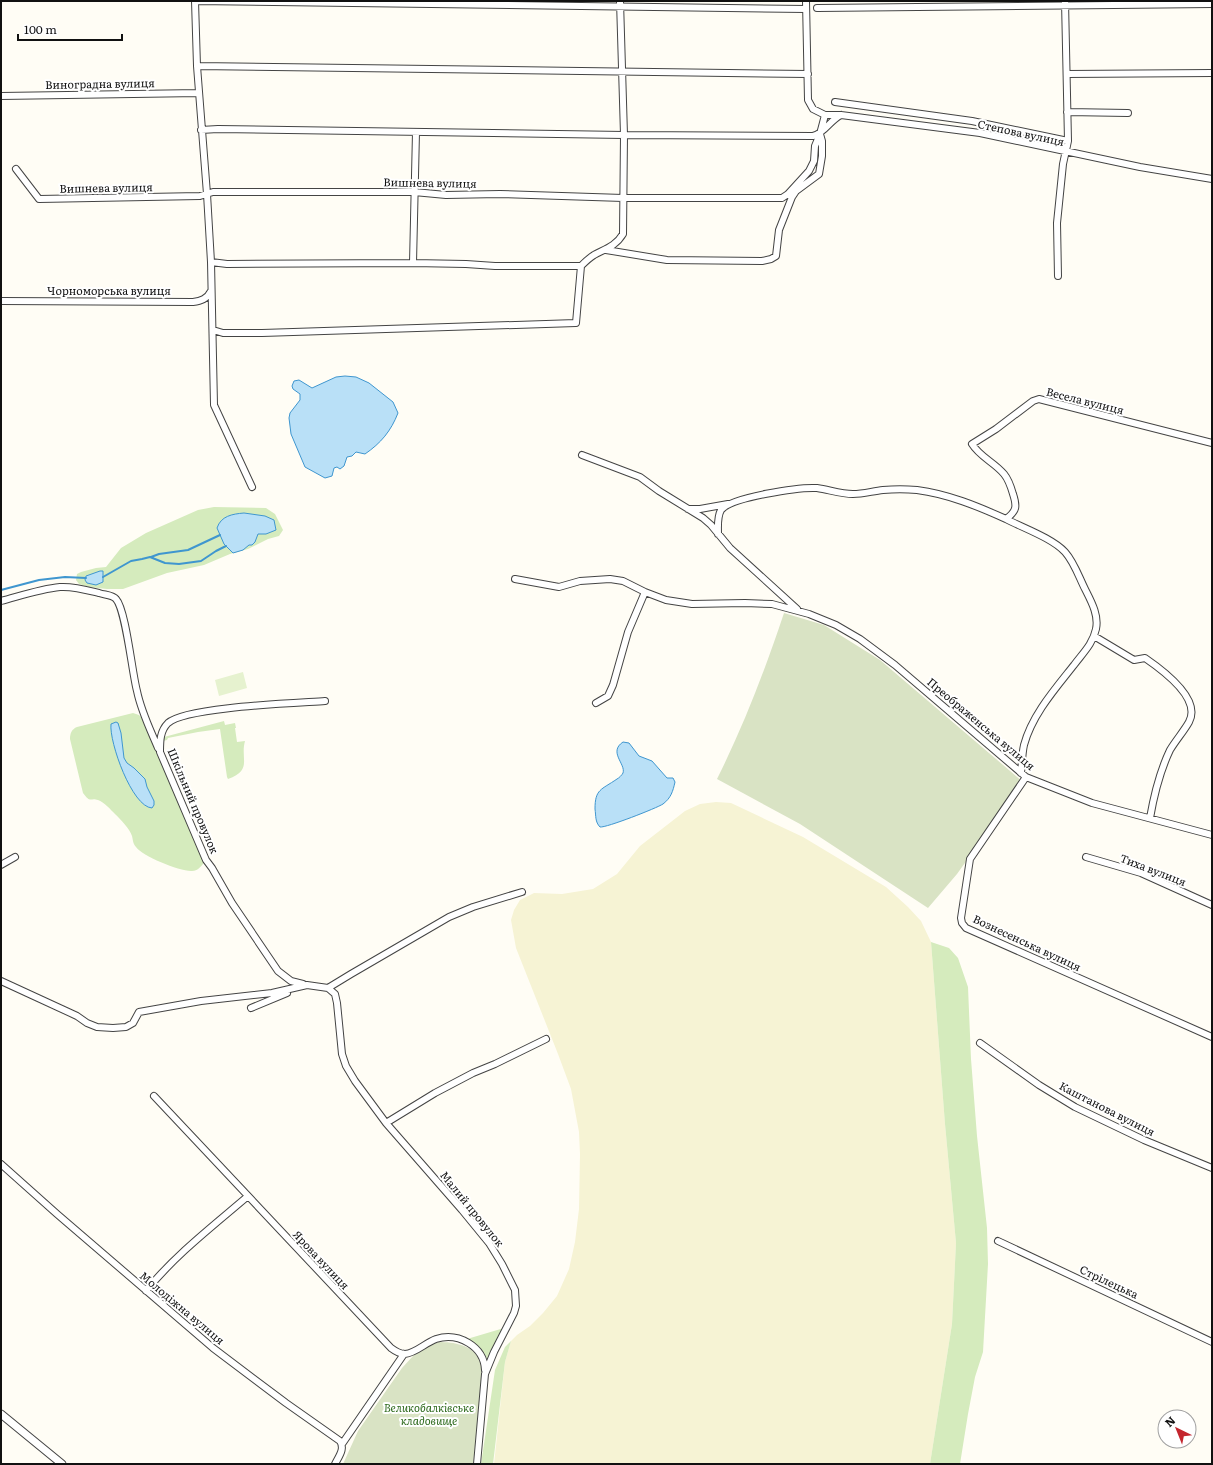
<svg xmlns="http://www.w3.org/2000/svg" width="1213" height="1465" viewBox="0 0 1213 1465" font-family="Literata,serif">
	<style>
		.farmland { fill: #f6f3d4 }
		.green { fill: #d5ebbd }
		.cemetery { fill: #d9e3c4 }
		.pitch { fill: #e6f2cf }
		.water { fill: #b9e0f7; stroke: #3f96cf }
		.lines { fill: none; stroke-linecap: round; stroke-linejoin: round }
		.stream { stroke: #3f96cf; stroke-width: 2 }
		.minor-casing { stroke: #444; stroke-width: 8 }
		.tertiary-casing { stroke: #444; stroke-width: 9 }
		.minor { stroke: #fff; stroke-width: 6 }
		.tertiary { stroke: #fff; stroke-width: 7 }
		.labels { text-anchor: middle; stroke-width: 4; stroke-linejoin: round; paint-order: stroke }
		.street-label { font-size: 11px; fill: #111; stroke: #fff }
		.park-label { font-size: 11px; font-style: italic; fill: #2f6b1f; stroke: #fff }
	</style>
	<rect width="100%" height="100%" fill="#fffdf5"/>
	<!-- farmland -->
	<path class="farmland" d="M716,802L731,803L803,837L886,887L908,907L921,921L931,942L945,1124L956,1243L952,1324L930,1464H494L505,1362L511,1341L517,1335L530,1326L543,1313L557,1296L569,1269L575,1242L579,1209L580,1154L579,1132L571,1089L558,1054L516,948L511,920L514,910L520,900L534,893L562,894L593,889L617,874L640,846L685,811L700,804Z"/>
	<!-- green -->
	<path class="green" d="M214,507L266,508L275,514L283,530L279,536L268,539L248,549L230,554L204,565L167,573L123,589H107L89,587L79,584L76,580L77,574L81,572L96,568L106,567L121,548L146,533L198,510Z
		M133,713L139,715L141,717L198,848L204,863C200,867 198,871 192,871C181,872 142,856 136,847C133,844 133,840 132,836C130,829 120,819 115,814C111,810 104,802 98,800C90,797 91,804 83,793L70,739C70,733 72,729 77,727Z
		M224,721L225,725L235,723L236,728H235L237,742L245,741C240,759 253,770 228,779L227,777L220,729L198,732L168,738L167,740L163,741L164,737Z
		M931,942L949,948L958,958L968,987L971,1059L977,1136L987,1228L988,1264L983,1352L975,1377L968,1414L960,1464H930L952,1324L956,1243L945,1124Z
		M504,1328L488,1360L480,1348L467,1339Z
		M511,1341L505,1362L493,1464H481L495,1370L505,1347Z"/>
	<!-- cemetery -->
	<path class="cemetery" d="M784,613L824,625L880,660L1023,782L957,874L928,908L800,824L717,779C744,725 765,670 784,613Z
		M439,1342C453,1342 473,1345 479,1359C482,1366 481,1374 482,1382L473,1464H343L358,1431L402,1368L413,1356L427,1346Z"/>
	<!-- pitch -->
	<path class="pitch" d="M243,672L247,688L219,696L215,680Z"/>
	<!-- water -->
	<path class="water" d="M345,376L356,377L369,383L393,402L398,413C391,431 381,443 365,454L356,452L352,456L347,457L344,466L340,469L337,467L334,468L332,476L325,478L305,467L291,434L289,418L290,413L300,400V394L293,389L292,386L294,381L299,380L312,388L336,377Z
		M244,513L265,516L274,520L276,530L266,534H258L255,542L252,545H249L243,550L233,553L224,544L217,528C221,516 232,514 244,513Z
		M100,571H103V582L96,585L87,583L85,580L86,576Z
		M116,722L118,723L121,733L124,758L127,763L134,768L145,779L147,787L154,801V805L152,808C132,807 109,742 111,724Z
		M623,742L629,743L639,756L652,761L667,778H673L675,782C673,791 671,798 663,804C657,808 606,828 600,827C595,822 596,816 595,809C595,789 601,790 617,779C619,778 622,775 623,773C626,764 608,752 623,742Z"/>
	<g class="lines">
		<!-- stream -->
		<path class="stream" d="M151,557L159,554L188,550L220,535
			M103,577L131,561L142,559L150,557L165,563L179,564L201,561L216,551L226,546
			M1,590L39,580L65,577L86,578"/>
		<defs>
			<path id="minor" d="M195,1L806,9
				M195,1L197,66L207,194L211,262L214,405L252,487
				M817,8L1212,4
				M197,66L808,74
				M1067,74L1212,73
				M1,96L199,93
				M835,102L972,121L1068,141
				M1067,112L1128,113
				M825,115H841L980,133L1140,167L1212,179
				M201,130L218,129L624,135L813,136C825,133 830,120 841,115
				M16,169L39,199L200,196L213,192H414L446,195L500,194L623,198H782L788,194L809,171L814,161L815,146L820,134
				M606,250L667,260L762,261L771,259L776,256L779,230L792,197L796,191L819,174L822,156V141L820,134L825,115L813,109L808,100L806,1
				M211,262L227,264L413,263L466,264L495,266H581
				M413,263L416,132
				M1058,276L1057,223L1063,164L1068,141L1065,1
				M1,301L193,302C201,301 207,299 211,291
				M213,330L223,333H262L576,323L581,266C585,262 589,258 594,255C605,249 616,246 623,234L624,135L620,1
				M582,455L640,477L659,491L703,518L711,525L730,548L797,609
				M688,509H700L728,504
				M1006,519C1023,528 1052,538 1065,552C1074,562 1079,577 1085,589C1091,601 1099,615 1096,629C1093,644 1082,654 1074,665C1055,689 1032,715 1024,745C1022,754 1022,764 1021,773
				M718,534C718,526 717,517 721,510C731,497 800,487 817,488C830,490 841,494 853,494C863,494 873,491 883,490C894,489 906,489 917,490C948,494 977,506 1006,519C1017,511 1017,506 1013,494C1011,487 1009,480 1004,474C994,462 980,457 972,444L996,429L1033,401L1039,399L1212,443
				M515,579L559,587L580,581L610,579L623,581L645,592L666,600L692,604L745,603L772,604L809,614L836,625L860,639L895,665L1026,777L1092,803L1212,835
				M1,601C20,596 40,589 60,587C73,586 87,590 99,593C105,595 113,595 116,599C126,610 132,673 137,691C141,711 150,729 158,748
				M1094,636L1134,660L1145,658C1161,669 1202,698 1189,722C1184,731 1176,740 1170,750C1160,771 1154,795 1150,818
				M596,703L608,696L613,685L628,632L645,592
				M1026,777L970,859L961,918L962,923L966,928L1212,1037
				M1086,857L1141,873L1212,905
				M1,865L15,857
				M1,981L77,1016L87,1023L97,1027L113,1028L126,1027L133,1023L139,1012L201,1001L272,993L307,985L328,988L351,974L449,917L473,907L522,892
				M303,984L291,981L278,971L232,903L212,868L206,860L160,752C160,741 160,731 168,723C185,707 297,703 325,701
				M328,988L335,994L337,1003L342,1054L346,1066L355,1081L386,1123L462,1210L489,1243L502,1264L515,1290L516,1306L514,1313L494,1352L485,1374L477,1464
				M251,1008L287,993
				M980,1043L1039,1085L1075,1107L1144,1140L1212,1168
				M154,1096L391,1348C395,1351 400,1354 405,1354C416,1353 425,1343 436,1339C458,1332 484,1346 485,1370
				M386,1123L435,1093L473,1073L495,1064L546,1039
				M1,1164L57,1214L213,1348L286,1403L340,1441C345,1449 339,1456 335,1464
				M998,1241L1212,1342
				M146,1291C175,1255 213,1226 248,1196
				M342,1444L404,1354"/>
			<path id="tertiary" d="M1,1414L62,1464"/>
		</defs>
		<!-- minor casing -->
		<use href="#minor" class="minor-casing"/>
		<!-- tertiary casing -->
		<use href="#tertiary" class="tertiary-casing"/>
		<!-- minor -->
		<use href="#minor" class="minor"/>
		<!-- tertiary -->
		<use href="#tertiary" class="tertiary"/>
	</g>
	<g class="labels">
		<!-- street labels -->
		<g class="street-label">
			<text transform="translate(100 84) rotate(-1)" y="4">Виноградна вулиця</text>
			<text transform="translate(1021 133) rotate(12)" y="4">Степова вулиця</text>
			<text transform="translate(430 183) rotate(1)" y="4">Вишнева вулиця</text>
			<text transform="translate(106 188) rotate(-1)" y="4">Вишнева вулиця</text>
			<text x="109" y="295">Чорноморська вулиця</text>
			<text transform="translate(1085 401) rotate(14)" y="4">Весела вулиця</text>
			<text transform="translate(981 724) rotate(40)" y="4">Преображенська вулиця</text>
			<text transform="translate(193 801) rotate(67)" y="4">Шкільний провулок</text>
			<text transform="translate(1153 870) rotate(21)" y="4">Тиха вулиця</text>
			<text transform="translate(1027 943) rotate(25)" y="4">Вознесенська вулиця</text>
			<text transform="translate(1107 1109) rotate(27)" y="4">Каштанова вулиця</text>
			<text transform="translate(472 1209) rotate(51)" y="4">Малий провулок</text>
			<text transform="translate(321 1260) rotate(47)" y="4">Ярова вулиця</text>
			<text transform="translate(1109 1282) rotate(25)" y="4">Стрілецька</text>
			<text transform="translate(182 1308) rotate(40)" y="4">Молодіжна вулиця</text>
		</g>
		<!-- park labels -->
		<g class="park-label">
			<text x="429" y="1412">Великобалківське<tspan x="429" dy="13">кладовище</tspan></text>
		</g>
	</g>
	<!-- border -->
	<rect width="1213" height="1465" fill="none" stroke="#111111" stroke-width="4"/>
	<!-- north arrow -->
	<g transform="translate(1177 1429) rotate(317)"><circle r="19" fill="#ffffff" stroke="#a0a0a0"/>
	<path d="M0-3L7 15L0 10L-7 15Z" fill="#c4262e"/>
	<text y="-6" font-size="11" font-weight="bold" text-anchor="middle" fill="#111111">N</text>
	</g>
	<!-- scale -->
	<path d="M18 34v6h104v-6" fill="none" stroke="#111111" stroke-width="2"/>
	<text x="24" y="34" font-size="12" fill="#111111" stroke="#ffffff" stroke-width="3" paint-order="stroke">100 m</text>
</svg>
